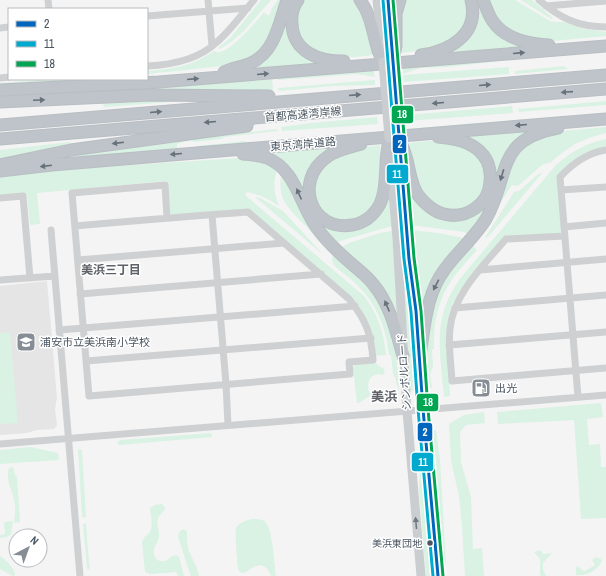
<svg xmlns="http://www.w3.org/2000/svg" width="606" height="576" viewBox="0 0 606 576" font-family="'Archivo Narrow','Noto Sans JP',sans-serif">
	<style>
		.education { fill: #e6e5e6 }
		.green { fill: #d9f2e3 }
		.lines { fill: none; stroke-linecap: round; stroke-linejoin: round }
		.highway-casing { stroke: #b9bec3; stroke-width: 13 }
		.minor { stroke: #ced0d2; stroke-width: 7 }
		.major { stroke: #caced1; stroke-width: 9 }
		.highway { stroke: #bec4c9; stroke-width: 11 }
		.major-bridge { stroke: #caced1; stroke-width: 9 }
		.bus-1-casing { stroke: #fff; stroke-width: 6 }
		.bus-2-casing { stroke: #fff; stroke-width: 6 }
		.bus-3-casing { stroke: #fff; stroke-width: 6 }
		.bus-1 { stroke: #0065bd; stroke-width: 3 }
		.bus-2 { stroke: #00a9ce; stroke-width: 3 }
		.bus-3 { stroke: #00a651; stroke-width: 3 }
		.oneway { fill: #67727b }
		.oneway2 { fill: #707a83 }
		.bus-dot { fill: #4a5661; stroke: #fff; stroke-width: 1.5 }
		.labels { text-anchor: middle; stroke-width: 3; stroke-linejoin: round; paint-order: stroke }
		.bus-label { font-size: 10px; fill: #4a5661; stroke: #fff; text-anchor: end }
		.street-label { font-size: 11px; fill: #4a5661; stroke: #fff }
		.poi-label { font-size: 11px; fill: #4a5661; stroke: #fff; text-anchor: start }
		.neighbourhood-label { font-size: 12px; font-weight: bold; fill: #5f6368; stroke: #fff }
		.quarter-label { font-size: 13px; font-weight: bold; fill: #5f6368; stroke: #fff }
		.line-badge { stroke: #fff; stroke-width: 1.5 }
		.badge-label { font-size: 11px; text-anchor: middle; font-weight: bold; fill: #fff }
	</style>
	<rect width="100%" height="100%" fill="#f4f4f4"/>
	<!-- education -->
	<path class="education" d="M47,281L57,398L55,409L57,425L54,429L37,430L27,433L0,435V286Z"/>
	<!-- green -->
	<path class="green" d="M261,0H271L244,31L231,42L220,49L218,48L230,38Z
		M278,0H284L270,40L254,57L232,65L147,74V71C173,69 192,66 214,51C217,52 218,53 220,52C232,50 256,22 264,12L269,16L272,8Z
		M302,0H356L361,7L372,46L373,55L355,57L335,56L317,52L305,44L297,32V9Z
		M404,0H468L470,14L458,37L431,49L401,53L400,20Z
		M476,0H480L490,22L527,47L466,52L448,50L462,41Z
		M487,0H515L550,21L556,22H564L575,26L585,29L606,32V36L552,41L516,35L500,23Z
		M521,0H532L552,17L553,18L551,19Z
		M287,8L290,34L329,63L270,68L251,67Z
		M508,58V60L447,67L420,68L403,74V66Z
		M564,66L568,69L515,74V71Z
		M509,67V74L404,82L403,75Z
		M373,69L375,77L357,74L278,80V77Z
		M53,79H105L79,82L0,86V83Z
		M272,79L273,91L246,93L121,91Z
		M375,80V85L332,86L279,91L278,88Z
		M144,99H171V101L170,102L104,107L103,103L132,101Z
		M606,101V105L519,112L518,109Z
		M512,106L513,113L407,121V115Z
		M377,117L378,124L282,131L281,127L311,123Z
		M514,120V123L407,131V129Z
		M606,127V133L589,138L575,144L562,153L551,162L542,165L518,186L512,185L477,239L516,151L551,132Z
		M277,129V131L224,137L221,139L194,142L191,140L177,144V150L27,164L72,154Z
		M519,130L531,132L520,137L483,216L469,235L464,232L411,225L409,203L410,188L427,209L472,215L494,169L455,135Z
		M606,139V146C586,152 572,160 557,175L562,230L559,233L504,238C486,259 461,282 451,308C448,317 447,326 446,336L450,396L444,397C440,349 431,316 463,275L556,165C571,152 586,143 606,139Z
		M245,141V144L197,149V146Z
		M430,141H444L471,149L483,162L487,182L478,201L458,211L438,208L425,197L418,185L411,158L409,143Z
		M70,142L71,147L0,162V150Z
		M380,145L382,180L374,206L362,217L349,221L333,219L321,211L312,193L320,166L352,149Z
		M319,146L331,148V149L318,159L310,208L351,228L389,190L392,226L347,239L337,242L335,244L325,233L303,197L259,150Z
		M241,158H251L278,167C273,182 273,191 279,206C267,198 261,195 247,192L245,195L364,296C378,314 384,334 386,355L376,356C374,333 368,314 351,297L249,209L172,215L170,213L167,181L37,193L40,224L30,225L27,195L25,194L0,196V177L53,170Z
		M282,171L329,250L328,251C320,243 313,234 305,225C287,207 276,198 282,171Z
		M543,172L488,237L485,238L486,236L514,192L519,191L537,175Z
		M255,197L260,198L283,211L321,252H320Z
		M411,230L438,233L463,238L465,240L424,310L418,297L413,262Z
		M392,231L397,307L396,318L340,248L349,243L380,233Z
		M401,239H404L412,311L413,356L415,391H410Z
		M470,243L477,250C469,259 460,268 453,278C438,299 433,324 434,349H432L433,367L430,374L432,388H430L427,353V336L435,292Z
		M334,254L376,293L393,334L396,353L399,392L395,378L393,374L391,355H389C386,327 376,302 355,283C350,278 337,269 333,264C333,263 332,259 332,258Z
		M10,332L18,423L0,424V333Z
		M376,363L378,366L383,368L385,371L383,375C370,371 364,385 371,395L359,403H357L353,368L355,364Z
		M601,403L603,417L587,419L589,445L600,444L601,467H606V518L581,519L574,420L498,424L497,412Z
		M484,412L485,423L466,425L460,432L461,462L471,497L473,549L482,548L484,576H465L462,526L459,496L451,461L449,424L464,415Z
		M433,430H436L440,460L446,563L444,564Z
		M417,432H422L433,576H426L419,489L420,469Z
		M211,433L212,435V437L119,445L117,443L120,440Z
		M31,447L58,453L59,460L0,464V450Z
		M78,449L82,450L86,517L83,518L82,516Z
		M13,467L15,475L17,477L20,522L14,523C15,515 16,508 14,500C12,490 5,479 9,468Z
		M162,504L165,508C164,512 160,514 158,518C156,524 159,528 159,534C160,545 148,547 157,560C169,564 166,557 176,555L179,557L184,576H178L176,572L150,574L145,572L142,543C144,535 146,537 150,532C153,528 151,514 150,508L155,505Z
		M252,519C256,519 261,519 264,521C273,527 274,564 276,576H271C269,570 264,563 256,566C252,567 248,571 244,573C242,573 240,572 239,571C237,568 235,533 236,529C238,522 245,521 252,519Z
		M13,521L11,534L7,537L0,538V535L5,534L4,522Z
		M85,523L86,524L89,563L90,568L88,570L87,569L83,524Z
		M183,529L187,531C187,538 187,544 189,551C193,561 197,565 199,576H191L186,562L183,552L178,537L179,532Z
		M540,550L543,554L552,553L543,563V570L546,576H541L540,575V559L534,552Z
		M0,556C7,561 14,567 15,575L13,576L0,569Z
		M596,557L601,559L602,561C597,571 587,576 576,575V567L578,566L582,570L585,571L595,565L592,560Z"/>
	<g class="lines">
		<defs>
			<path id="highway" d="M298,0C293,7 291,15 292,24C293,52 320,62 344,61
				M360,0C371,15 372,30 377,47C378,52 381,57 383,62
				M483,0C486,7 488,14 492,20C504,39 528,44 549,45
				M421,55C450,51 480,34 471,0
				M393,61L396,46V14L400,0
				M224,72C232,68 242,67 251,63C275,52 279,23 287,0
				M0,90L159,82L606,46
				M0,102L150,95L269,96
				M0,125L606,75
				M399,137C402,145 405,152 407,160C410,172 411,184 418,195C424,203 434,212 444,214C466,220 489,204 490,182C491,175 490,168 487,161C483,153 476,147 467,143C458,139 448,138 438,137
				M0,139L606,89
				M361,144C349,148 337,149 327,157C293,181 311,232 352,225C365,223 374,215 380,204C386,191 385,178 386,165C386,156 388,147 389,138
				M243,154C251,155 259,155 267,158C296,169 300,206 317,228C327,242 340,254 353,265C360,271 368,277 373,284C390,304 396,331 403,356
				M0,165L71,150L247,126
				M0,171L52,165L606,119
				M420,355C425,325 426,294 445,269C458,251 475,237 486,219C511,175 494,140 558,128"/>
		</defs>
		<!-- highway casing -->
		<use href="#highway" class="highway-casing"/>
		<!-- minor -->
		<path class="minor" d="M48,0L49,9
			M208,0L212,46
			M539,0C560,18 578,27 606,27
			M546,6L606,1
			M147,16L248,8
			M0,28L9,27
			M147,66C172,65 198,60 217,42C231,30 242,14 254,0
			M0,78L9,77
			M561,190L606,187
			M0,198L23,196L30,278
			M212,215L226,384L228,425
			M75,226C132,221 190,216 248,212L349,299C366,320 371,333 373,360L349,362L350,374L89,396C83,328 78,260 72,193L165,185L167,218
			M564,227L606,223
			M51,230L80,576
			M565,236L506,239C484,265 453,294 450,329C448,346 451,363 452,381L606,368
			M78,260L284,243
			M480,270L606,259
			M0,280L55,276
			M80,294L321,274
			M455,308L606,295
			M59,330L355,306
			M449,345L606,332
			M86,361L371,338
			M578,397L560,177C573,163 587,153 606,150
			M0,444L606,395"/>
		<!-- major -->
		<path class="major" d="M377,0L382,50
			M388,0L392,42
			M400,147L409,259L416,311L423,409L438,576
			M390,159L397,239L407,411L421,576"/>
		<!-- highway -->
		<use href="#highway" class="highway"/>
		<!-- major-bridge -->
		<path class="major-bridge" d="M393,61L399,137
			M383,62L389,138"/>
		<defs>
			<path id="bus-1" d="M388,0L409,259L416,311L423,409L438,576"/>
			<path id="bus-2" d="M383,0L404,259L411,312L418,409L433,576"/>
			<path id="bus-3" d="M393,0L414,258L421,311L428,409L443,576"/>
		</defs>
		<!-- bus-1 casing -->
		<use href="#bus-1" class="bus-1-casing"/>
		<!-- bus-2 casing -->
		<use href="#bus-2" class="bus-2-casing"/>
		<!-- bus-3 casing -->
		<use href="#bus-3" class="bus-3-casing"/>
		<!-- bus-1 -->
		<use href="#bus-1" class="bus-1"/>
		<!-- bus-2 -->
		<use href="#bus-2" class="bus-2"/>
		<!-- bus-3 -->
		<use href="#bus-3" class="bus-3"/>
	</g>
	<!-- one-way arrows -->
	<defs><path id="oneway-solid" d="M-6-.8H1V-3.2L6.5 0L1 3.2V.8H-6Z"/></defs>
	<g class="oneway">
		<use href="#oneway-solid" transform="translate(519 53) rotate(-5)"/>
		<use href="#oneway-solid" transform="translate(263 74) rotate(-5)"/>
		<use href="#oneway-solid" transform="translate(193 79) rotate(-5)"/>
		<use href="#oneway-solid" transform="translate(485 85) rotate(-5)"/>
		<use href="#oneway-solid" transform="translate(567 92) rotate(176)"/>
		<use href="#oneway-solid" transform="translate(355 95) rotate(-5)"/>
		<use href="#oneway-solid" transform="translate(39 100) rotate(-3)"/>
		<use href="#oneway-solid" transform="translate(438 103) rotate(175)"/>
		<use href="#oneway-solid" transform="translate(156 112) rotate(-5)"/>
		<use href="#oneway-solid" transform="translate(210 122) rotate(175)"/>
		<use href="#oneway-solid" transform="translate(521 125) rotate(175)"/>
		<use href="#oneway-solid" transform="translate(118 143) rotate(173)"/>
		<use href="#oneway-solid" transform="translate(176 154) rotate(175)"/>
		<use href="#oneway-solid" transform="translate(46 166) rotate(173)"/>
		<use href="#oneway-solid" transform="translate(502 175) rotate(107)"/>
		<use href="#oneway-solid" transform="translate(299 194) rotate(-114)"/>
		<use href="#oneway-solid" transform="translate(436 285) rotate(117)"/>
		<use href="#oneway-solid" transform="translate(387 306) rotate(-113)"/>
	</g>
	<use class="oneway2" href="#oneway-solid" transform="translate(416 523) rotate(-95)"/>
	<!-- icons -->
	<defs>
		<symbol id="school-square" viewBox="-11 -11 22 22"><rect x="-9" y="-9" width="18" height="18" rx="4" fill="#868d94" stroke="#fff"/><path d="M0-5L7-2L0 1L-7-2ZM-4 1L0 2.5L4 1V4Q0 6-4 4Z" fill="#fff"/></symbol>
		<symbol id="fuel-square" viewBox="-11 -11 22 22"><rect x="-9" y="-9" width="18" height="18" rx="4" fill="#868d94" stroke="#fff"/><path d="M-5.5-6h7V0h2V4h1.3V-2.5L3-4.5l.8-.8L6-3V5H2.5V1h-1V6h-7ZM-4.2-4.7v3.2H.2V-4.7Z" fill="#fff"/></symbol>
	</defs>
	<g fill-rule="evenodd">
		<use href="#school-square" x="15" y="331" width="22" height="22"/>
		<use href="#fuel-square" x="470" y="377" width="22" height="22"/>
	</g>
	<!-- markers -->
	<circle class="bus-dot" cx="430" cy="543" r="3.5"/>
	<g class="labels">
		<!-- bus labels -->
		<g class="bus-label">
			<text x="422" y="547">美浜東団地</text>
		</g>
		<!-- street labels -->
		<g class="street-label">
			<text transform="translate(303 114) rotate(-5)" y="4">首都高速湾岸線</text>
			<text transform="translate(303 144) rotate(-5)" y="4">東京湾岸道路</text>
			<text transform="translate(404 372) rotate(-94)" y="4">シンボルロード</text>
		</g>
		<!-- poi labels -->
		<g class="poi-label">
			<text x="40" y="346">浦安市立美浜南小学校</text>
			<text x="495" y="392">出光</text>
		</g>
		<!-- neighbourhood labels -->
		<g class="neighbourhood-label">
			<text x="111" y="274">美浜三丁目</text>
		</g>
		<!-- quarter labels -->
		<g class="quarter-label">
			<text x="384" y="401">美浜</text>
		</g>
	</g>
	<g class="line-badge">
		<rect x="391" y="105" width="23" height="19" rx="4" fill="#00a651"/>
		<rect x="392" y="134" width="15" height="20" rx="4" fill="#0065bd"/>
		<rect x="386" y="164" width="23" height="20" rx="4" fill="#00a9ce"/>
		<rect x="416" y="393" width="23" height="19" rx="4" fill="#00a651"/>
		<rect x="417" y="422" width="16" height="20" rx="4" fill="#0065bd"/>
		<rect x="411" y="452" width="23" height="20" rx="4" fill="#00a9ce"/>
	</g>
	<g class="badge-label">
		<text x="402" y="118">18</text>
		<text x="400" y="148">2</text>
		<text x="397" y="178">11</text>
		<text x="428" y="406">18</text>
		<text x="425" y="436">2</text>
		<text x="423" y="466">11</text>
	</g>
	<!-- legend -->
	<rect x="8" y="8" width="140" height="72" fill="#ffffff" stroke="#b7bbc0"/>
	<rect x="16" y="21" width="20" height="6" fill="#0065bd" stroke="#b7bbc0"/>
	<text x="44" y="28" font-size="12" fill="#4a5661">2</text>
	<rect x="16" y="41" width="20" height="6" fill="#00a9ce" stroke="#b7bbc0"/>
	<text x="44" y="48" font-size="12" fill="#4a5661">11</text>
	<rect x="16" y="61" width="20" height="6" fill="#00a651" stroke="#b7bbc0"/>
	<text x="44" y="68" font-size="12" fill="#4a5661">18</text>
	<!-- north arrow -->
	<g transform="translate(28 548) rotate(41)"><circle r="19" fill="#ffffff" stroke="#b7bbc0"/>
	<path d="M0-3L7 15L0 10L-7 15Z" fill="#868d94"/>
	<text y="-6" font-size="11" font-weight="bold" text-anchor="middle" fill="#4a5661">N</text>
	</g>
</svg>
